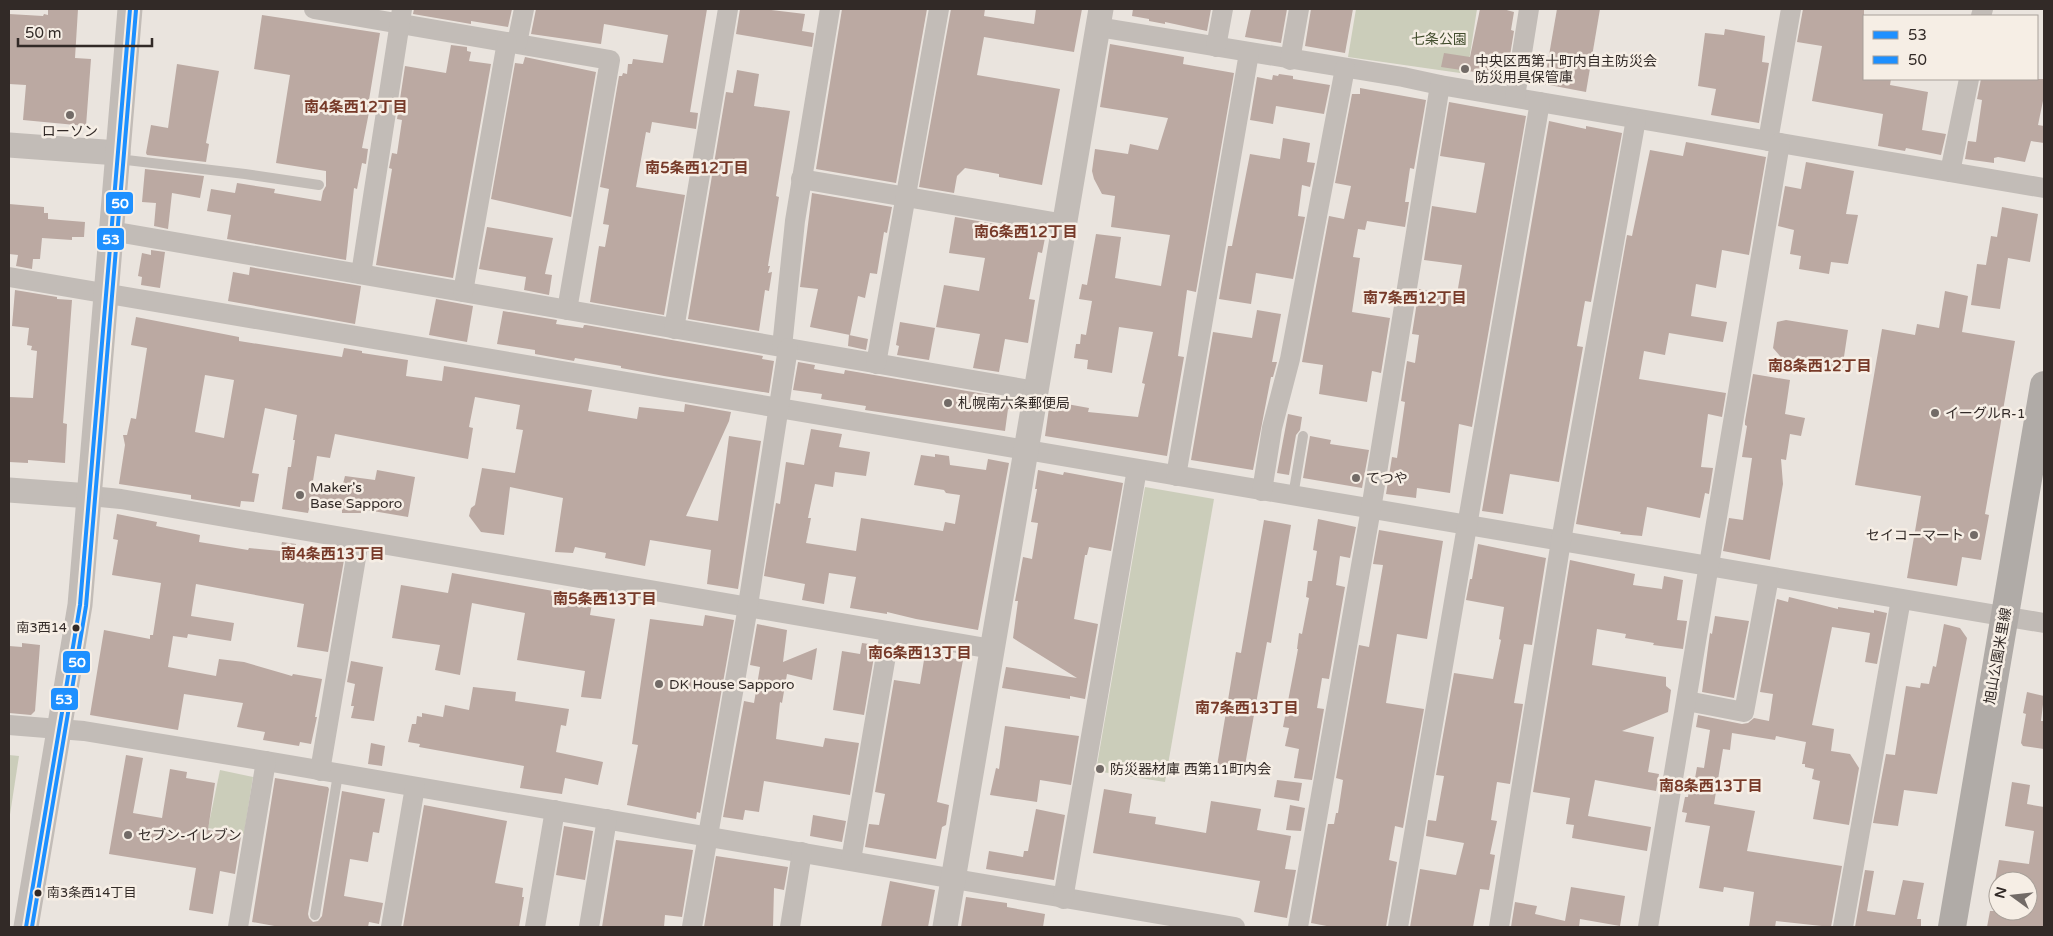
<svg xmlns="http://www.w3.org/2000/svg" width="2053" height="936" viewBox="0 0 2053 936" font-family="'Varela Round','Noto Sans JP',sans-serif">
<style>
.green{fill:#cbcdba}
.building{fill:#bba9a2;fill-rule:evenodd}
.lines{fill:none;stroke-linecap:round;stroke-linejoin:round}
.service{stroke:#c2bcb7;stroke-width:10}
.minor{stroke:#c2bcb7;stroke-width:20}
.tertiary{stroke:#c2bcb7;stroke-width:25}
.primary{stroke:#b0aba7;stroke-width:28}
.bus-1-casing{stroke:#f6eee5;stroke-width:8}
.bus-2-casing{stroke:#f6eee5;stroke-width:8}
.bus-1{stroke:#1e90ff;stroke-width:4}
.bus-2{stroke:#1e90ff;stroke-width:4}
.poi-dot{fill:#726b67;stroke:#f6eee5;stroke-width:2}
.bus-dot{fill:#322a27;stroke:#f6eee5;stroke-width:2}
.labels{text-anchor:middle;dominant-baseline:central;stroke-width:5;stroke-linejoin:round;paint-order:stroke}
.bus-label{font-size:13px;fill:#322a27;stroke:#f6eee5;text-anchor:end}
.park-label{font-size:14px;fill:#424d2d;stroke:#f6eee5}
.poi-label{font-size:14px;fill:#322a27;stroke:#f6eee5;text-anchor:start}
.street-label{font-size:14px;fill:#322a27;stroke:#f6eee5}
.neighbourhood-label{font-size:15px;font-weight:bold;fill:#773a29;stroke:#f6eee5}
.line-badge{stroke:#f6eee5;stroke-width:2}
.badge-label{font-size:14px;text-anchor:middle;font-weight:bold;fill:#fff}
</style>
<rect width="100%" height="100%" fill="#eae4de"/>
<!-- green -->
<g class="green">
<polygon points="1356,9 1477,9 1467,74 1348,57"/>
<polygon points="1145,487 1214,499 1165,782 1096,771"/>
<polygon points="9,755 19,756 9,821"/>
<polygon points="220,770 253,777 244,834 208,828"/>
</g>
<!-- building -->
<g class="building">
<polygon points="48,9 78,9 75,58 91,59 86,126 23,120 26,85 9,84 9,14 43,16 44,14 48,15"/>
<polygon points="414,9 512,9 508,27 471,21 471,24 413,14"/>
<polygon points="536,9 707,9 690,112 698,113 696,129 652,122 650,133 646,132 636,187 685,195 664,315 590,302 599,246 605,247 609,225 603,224 609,189 600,187 619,76 622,76 623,73 627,74 628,64 632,64 633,59 663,63 668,35 604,24 601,44 531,34"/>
<polygon points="740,9 763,9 805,14 802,31 814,33 812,47 736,34"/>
<polygon points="842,9 927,9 896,183 816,169"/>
<polygon points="951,9 985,9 984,16 1034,24 1036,9 1082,9 1074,52 984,37 977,75 1060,89 1042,185 999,177 999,174 965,168 957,176 954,193 919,187"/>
<polygon points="1133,9 1211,9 1207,31 1165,22 1165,24 1149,21 1149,19 1132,16"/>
<polygon points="1251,9 1287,9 1281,43 1245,37"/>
<polygon points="1311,9 1353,9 1345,53 1305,46"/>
<polygon points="1480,9 1503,9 1514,12 1511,30 1514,31 1506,80 1494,78 1495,75 1441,67 1444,53 1470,57"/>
<polygon points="1557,9 1600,9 1586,92 1544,84"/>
<polygon points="1803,9 1864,9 1864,79 1891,79 1890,85 1928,92 1922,130 1946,134 1941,155 1906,148 1905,151 1878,146 1883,114 1812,101 1822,46 1797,42"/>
<polygon points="262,15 380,33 368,106 370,107 362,148 368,149 366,164 362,163 357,189 354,188 346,260 227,239 231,215 207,211 211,189 235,193 237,183 275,189 274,193 321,201 323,191 326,186 326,171 276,163 290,75 254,69"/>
<polygon points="1725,29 1765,36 1762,62 1769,63 1759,123 1711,115 1716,89 1698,86 1705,33 1724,35"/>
<polygon points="1110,44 1184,57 1183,64 1234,73 1196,292 1187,290 1178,356 1184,357 1167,456 1045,436 1050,401 1089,408 1088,412 1138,417 1145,384 1142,383 1153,332 1119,327 1112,373 1087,369 1088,360 1074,358 1076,344 1080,344 1081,334 1086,335 1092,301 1079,299 1082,284 1087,285 1096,234 1121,237 1115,278 1161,286 1170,235 1111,227 1115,196 1102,194 1094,179 1092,171 1095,149 1128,154 1130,144 1158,150 1168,118 1100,107"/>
<polygon points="451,45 467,47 467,51 471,52 469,61 491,64 453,278 376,265 392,169 389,168 392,153 397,154 402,120 397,119 405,66 446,73"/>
<polygon points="525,57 596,72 571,217 491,199 515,63 523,64"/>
<polygon points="177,64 219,71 206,143 209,144 206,162 147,155 146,153 151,125 168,128"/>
<polygon points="737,70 759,74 754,106 790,111 776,196 779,197 768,266 770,266 768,273 772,272 769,291 765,290 759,331 688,319 726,92 733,93"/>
<polygon points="1279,74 1293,76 1293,79 1330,85 1324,114 1276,106 1273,124 1250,120 1257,77 1272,80 1273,75 1278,76"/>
<polygon points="1981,79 2044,79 2044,96 2038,125 2044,126 2044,143 2031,141 2025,162 1998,157 1994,158 1994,163 1965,159 1968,141 1976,142 1982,100 1977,99"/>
<polygon points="1360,88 1426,100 1414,169 1410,168 1405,202 1409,202 1405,227 1367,221 1365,230 1358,229 1353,257 1360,258 1352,312 1390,318 1381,373 1372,371 1367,402 1319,394 1323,365 1302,362 1329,216 1344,219 1351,186 1335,183 1352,94 1360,94"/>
<polygon points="1449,102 1526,116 1472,427 1459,424 1450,493 1417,488 1416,498 1386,494 1392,457 1397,458 1405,402 1401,401 1407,361 1415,363 1419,335 1412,334 1419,289 1444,294 1445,291 1457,294 1462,265 1424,260 1432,206 1476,213 1485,163 1440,156"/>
<polygon points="1549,121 1586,129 1586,126 1622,133 1591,302 1585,301 1577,346 1583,347 1559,482 1510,474 1503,514 1482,511"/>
<polygon points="1283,138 1310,143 1307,162 1315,163 1310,187 1302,185 1298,216 1305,217 1293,279 1256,273 1251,304 1219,299 1228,246 1232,246 1250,154 1280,159"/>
<polygon points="1686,142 1766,157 1749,255 1722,250 1716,288 1696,284 1691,316 1727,322 1723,342 1669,333 1665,355 1644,351 1639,379 1726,393 1722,417 1708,414 1701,467 1713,468 1709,494 1705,493 1700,518 1647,507 1642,536 1620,534 1621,532 1576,524 1627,235 1632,236 1650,150 1683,156"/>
<polygon points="1806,162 1854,171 1846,214 1858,215 1848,264 1831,262 1829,274 1799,269 1801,256 1790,254 1794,230 1778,226 1785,186 1801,189"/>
<polygon points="145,169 204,176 200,198 172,193 168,229 154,226 156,203 142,202"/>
<polygon points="812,193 892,207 887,233 884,232 877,274 870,273 865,298 858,296 850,335 810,327 818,289 800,287"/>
<polygon points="9,204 44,207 44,213 48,213 48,219 85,222 84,237 72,237 72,240 42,238 40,259 33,259 32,269 16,266 18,255 9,254"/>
<polygon points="2002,207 2038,214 2030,262 2008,258 2000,309 1971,305 1977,264 1986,265 1991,236 1997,237"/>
<polygon points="955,217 1046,233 1042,253 1038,252 1029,299 1035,300 1028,343 1005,339 999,372 973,368 980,334 936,327 944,285 979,291 985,258 949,253"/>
<polygon points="487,227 553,238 545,274 552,275 549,295 524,290 526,277 479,269"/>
<polygon points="151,250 165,252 160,288 141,285 142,277 138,276 142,253 151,255"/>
<polygon points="250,267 361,286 355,324 228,301 233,272 249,275"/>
<polygon points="15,290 57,297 57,299 72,300 63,423 67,424 65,463 28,460 28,463 9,462 9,397 33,398 37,351 31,350 32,346 27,345 29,328 12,326"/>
<polygon points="1945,291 1968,296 1962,332 2015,341 1985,514 1989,515 1981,560 1962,557 1957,586 1907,578 1921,496 1855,485 1882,329 1915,335 1917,324 1939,328"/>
<polygon points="436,299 473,306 467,342 429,335"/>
<polygon points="1257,310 1281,314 1272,362 1277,362 1273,377 1271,377 1253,470 1191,460 1213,332 1252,338"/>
<polygon points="503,311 557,320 556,324 583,328 584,325 586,325 763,356 762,359 774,361 769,393 664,376 621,368 621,366 575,358 574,361 535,354 535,350 497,344"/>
<path d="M136 317 239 337V341L342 357 344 348 362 351V353L408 360 406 376 442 381 444 366 592 390 588 411 637 419 639 407 684 412 685 404 731 412 729 421 686 516 718 521 729 436 761 441 738 589 707 584 711 550 650 540 645 566 605 558 606 553 575 547 573 553 555 552 563 498 510 487 504 535 481 532 469 516 471 508 475 505 482 468 515 473 523 430 516 429 520 405 475 397 469 427 473 428 468 459 335 434 330 458 317 456 312 487 341 491 345 476 375 480 377 470 415 477 408 517 361 509V513H342V510L310 505 308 513 282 509 288 467H291L295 440H293L297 415 265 408 252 473 259 474 254 502 241 501 240 507 191 499V495L119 484 125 445 123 435H127L131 418 136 419 147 348 131 345ZM205 375 234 380 224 438 195 432Z"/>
<polygon points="1786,320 1848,330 1842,370 1793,362 1792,370 1773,348 1777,322"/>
<polygon points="900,322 935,328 929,360 897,355 899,346 896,345"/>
<polygon points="849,335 868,339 866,350 848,346"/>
<polygon points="798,362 815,365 814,369 844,374 845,370 1019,400 1017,410 1008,409 1005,431 865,410 866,406 821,399 822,394 793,390"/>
<polygon points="1753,374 1790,380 1785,414 1805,418 1801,436 1790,434 1786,460 1781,459 1783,484 1770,560 1723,551 1729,518 1743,520 1752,458 1742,457 1747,426 1745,425 1745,421"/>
<polygon points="1288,414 1302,417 1300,430 1296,435 1289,475 1277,473"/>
<polygon points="811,429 842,434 839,447 870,452 866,476 835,472 833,487 815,484 808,518 811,518 806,543 856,551 861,518 943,531 945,522 955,524 960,495 946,493 944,490 914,485 921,455 935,457 935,454 949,456 950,465 986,470 988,459 1009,463 978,630 916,619 887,612 887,614 850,608 856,577 829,573 824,604 802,600 805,584 764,576 776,503 780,504 786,462 804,465"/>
<polygon points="1310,436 1331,440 1330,444 1369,450 1362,488 1303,478"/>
<polygon points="1038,470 1063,475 1064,472 1123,483 1111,551 1089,547 1087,555 1085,555 1074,619 1098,624 1085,699 1070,696 1070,699 1002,688 1006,667 1077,678 1013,638 1018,601 1015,601 1023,557 1032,559 1038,523 1031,522 1037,489 1035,489"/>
<polygon points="117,514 157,522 156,526 200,535 199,542 248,550 249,548 280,551 282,542 296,544 294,556 326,562 326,559 332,560 334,552 345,554 328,652 297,647 304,604 196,584 191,616 234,623 231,641 188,634 187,638 173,636 168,667 216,676 219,659 244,662 292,676 293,674 322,679 315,717 317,717 311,744 300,742 299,746 263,740 265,732 237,727 243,703 184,694 178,730 90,715 104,630 150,639 150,635 153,635 161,583 112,575 118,540 113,539"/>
<polygon points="1318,519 1356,527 1350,558 1340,556 1336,585 1345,587 1329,679 1322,678 1317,708 1324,709 1312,780 1294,778 1299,749 1285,746 1289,728 1283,727 1298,649 1297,649 1299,633 1302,634 1309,598 1306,597 1308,581 1312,581 1317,551 1313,550"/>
<polygon points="1264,520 1291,525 1271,643 1267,642 1244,771 1217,766 1236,652 1241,653"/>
<polygon points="1379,530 1443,541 1427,639 1397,634 1386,703 1424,709 1403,828 1395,826 1389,860 1397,862 1386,927 1332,927 1311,923 1328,824 1334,824 1336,813 1338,813 1343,780 1336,778 1359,645 1369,647 1383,565 1373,564"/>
<polygon points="1478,544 1546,558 1532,645 1524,644 1514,703 1523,704 1510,784 1497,782 1491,820 1497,821 1490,854 1495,855 1489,890 1480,889 1473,927 1410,927 1420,869 1456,875 1464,843 1426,836 1428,820 1436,821 1444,776 1436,775 1454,673 1493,679 1501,640 1499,639 1504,607 1466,600 1470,579 1472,579"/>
<polygon points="1570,560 1635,574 1633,585 1662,589 1664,576 1683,580 1677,620 1687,621 1683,649 1653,645 1654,643 1625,638 1626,634 1597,629 1592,665 1666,677 1666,686 1671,690 1668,712 1622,731 1654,737 1648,772 1659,774 1656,791 1595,780 1588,816 1651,827 1647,851 1572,838 1574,825 1566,824 1570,798 1533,792"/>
<polygon points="452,573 593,598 590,615 615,619 601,699 581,697 585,671 517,660 525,613 472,603 460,675 435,670 440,645 392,638 401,585 448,593"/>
<polygon points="1789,597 1838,609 1838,607 1874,613 1874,610 1887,613 1877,664 1865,662 1870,633 1832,627 1812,725 1834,729 1831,751 1850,754 1859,768 1849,825 1813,819 1820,781 1812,779 1814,769 1805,767 1805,764 1802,764 1806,742 1776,736 1775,740 1732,733 1730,750 1723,749 1714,804 1755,811 1747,851 1842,866 1831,927 1776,921 1775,927 1749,927 1754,892 1724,887 1723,892 1699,888 1710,826 1685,822 1687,813 1682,812 1685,797 1688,797 1690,784 1694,784 1697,767 1704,768 1710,730 1696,727 1698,715 1742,724 1748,723 1754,718 1769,721 1773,694 1760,692 1777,599 1788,602"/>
<polygon points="705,615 734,620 700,813 697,812 696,819 627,805 638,745 632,744 650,619 703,626"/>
<polygon points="1715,616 1749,621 1734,698 1702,692 1710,633 1712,634"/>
<polygon points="757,624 787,630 783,662 817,648 812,680 787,674 782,703 780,702 776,739 823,747 825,738 859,743 850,795 764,781 759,812 745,810 743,820 723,817 744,701 754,703 760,667 750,665"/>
<polygon points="1944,624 1960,628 1967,638 1937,794 1904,790 1898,826 1873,823 1886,754 1895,755 1906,686 1920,688 1921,683 1929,684 1933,666 1936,667"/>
<polygon points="22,643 40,645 35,711 31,715 9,713 9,646 22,647"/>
<polygon points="862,643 876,645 864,715 833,710 842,651 860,654"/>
<polygon points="925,654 963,660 937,802 949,805 946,825 942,827 936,859 865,847 869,824 879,825 885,794 875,792 894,680 920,684"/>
<polygon points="351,661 383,667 374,721 351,718 354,706 351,706 355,684 347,682"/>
<polygon points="473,687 516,692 515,701 569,709 566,726 561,725 556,752 603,762 598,785 565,778 562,794 520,788 524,766 419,747 420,744 408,742 412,724 416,724 417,716 422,717 422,713 443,717 445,705 469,710"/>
<polygon points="2027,692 2044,696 2041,721 2044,721 2044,749 2023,746 2021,743 2026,714 2023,713"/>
<polygon points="1005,726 1079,736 1071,785 1040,780 1037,802 990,795 996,768 999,769"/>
<polygon points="371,743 385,746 382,766 368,764"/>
<polygon points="126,755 143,758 133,813 162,818 170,769 187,772 186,778 215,783 208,830 241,836 235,874 220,871 213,914 189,910 196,868 109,854"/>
<polygon points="275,778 328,787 329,789 308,914 309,918 313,922 318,921 322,916 342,791 385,799 379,833 373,832 368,862 350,859 344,896 383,903 379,924 369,922 368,927 280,927 252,922"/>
<polygon points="1277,780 1302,783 1299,801 1274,797"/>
<polygon points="2012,782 2030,785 2027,804 2044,807 2044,927 1987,927 1990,911 2028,911 2028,881 1995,881 1999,860 2029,864 2034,831 2005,826"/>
<polygon points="1104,789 1132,794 1129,813 1156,817 1155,824 1206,833 1211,801 1261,809 1257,830 1291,836 1285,869 1296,870 1287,918 1254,912 1260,881 1093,853"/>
<polygon points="424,805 507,821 495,883 523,888 522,897 524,897 519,927 403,927"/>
<polygon points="1290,805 1305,808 1301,831 1286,830"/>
<polygon points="1036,809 1065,815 1054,880 986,869 989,851 1023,857 1024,851 1028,851"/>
<polygon points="813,815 846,821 842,842 810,836"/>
<polygon points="564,826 593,831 585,880 556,875"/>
<polygon points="616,840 693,850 682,917 665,915 664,927 602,927"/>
<polygon points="716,856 788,867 784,890 774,888 773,927 704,927"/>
<polygon points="1865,870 1874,871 1867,911 1895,915 1903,880 1924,883 1917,919 1921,919 1921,927 1855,927"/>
<polygon points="890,881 935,890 928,927 881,927"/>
<polygon points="1571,887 1625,896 1620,926 1580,919 1579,927 1511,927 1515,902 1537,906 1535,914 1565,921"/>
<polygon points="966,897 1007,903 1007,907 1045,914 1043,927 961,927"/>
</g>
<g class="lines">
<!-- service -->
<g class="service">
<polyline points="118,159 245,174 319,185"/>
<polyline points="1293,496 1303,436"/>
<polyline points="315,915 338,774"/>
</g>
<!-- minor -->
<g class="minor">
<polyline points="314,9 610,60 567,310"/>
<polyline points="1981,16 1983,9"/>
<polyline points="1098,27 1403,77 1440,85 2044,188"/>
<polyline points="517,43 524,9"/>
<polyline points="1216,47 1223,9"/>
<polyline points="1290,60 1299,9"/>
<polyline points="1515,97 1529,9"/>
<polyline points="1768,141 1791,9"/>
<polyline points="1950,172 1969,79"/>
<polyline points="801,179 1065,224"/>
<polyline points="111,231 1036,391"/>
<polyline points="361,274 402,9"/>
<polyline points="9,277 2044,623"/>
<polyline points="463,292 507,42"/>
<polyline points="674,329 728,9"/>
<polyline points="782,347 795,221 830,9"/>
<polyline points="876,364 939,9"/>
<polyline points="1176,476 1249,53"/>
<polyline points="1262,491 1272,428 1290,359 1345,68"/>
<polyline points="90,496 121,499 992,649"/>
<polyline points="1687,701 1744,712 1769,577"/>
<polyline points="9,725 84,731 266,761 1235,927"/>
<polyline points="320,771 359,540"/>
<polyline points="851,860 890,632"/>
<polyline points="1063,899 1137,469"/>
<polyline points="238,927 266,761"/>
<polyline points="391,927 415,787"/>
<polyline points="535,927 555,810"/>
<polyline points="589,927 607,819"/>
<polyline points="692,927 746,618 788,348"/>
<polyline points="790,927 802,852"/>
<polyline points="1298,927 1373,497 1440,85"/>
<polyline points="1398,927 1540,102"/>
<polyline points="1499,927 1561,541 1636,119"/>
<polyline points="1648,927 1780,143"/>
<polyline points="1843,927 1901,599"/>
</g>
<!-- tertiary -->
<g class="tertiary">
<polyline points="9,145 118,153"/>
<polyline points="9,490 90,496"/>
<polyline points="26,927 80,605 130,9"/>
<polyline points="945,927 1101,9"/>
</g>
<!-- primary -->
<polyline class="primary" points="1952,927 2044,385"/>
<!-- bus-1 casing -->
<g class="bus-1-casing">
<polyline id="bus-1" points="26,927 80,605 130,9"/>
</g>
<!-- bus-2 casing -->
<g class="bus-2-casing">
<polyline id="bus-2" points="32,927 86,606 136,10"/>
</g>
<!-- bus-1 -->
<use href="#bus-1" class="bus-1"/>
<!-- bus-2 -->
<use href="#bus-2" class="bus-2"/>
</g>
<!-- markers -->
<g class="poi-dot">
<circle cx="1465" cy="69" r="5"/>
<circle cx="70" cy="115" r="5"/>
<circle cx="948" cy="403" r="5"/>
<circle cx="1935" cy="413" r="5"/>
<circle cx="1356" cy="478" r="5"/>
<circle cx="300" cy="495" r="5"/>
<circle cx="1974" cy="535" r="5"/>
<circle cx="659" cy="684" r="5"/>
<circle cx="1100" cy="769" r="5"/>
<circle cx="128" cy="835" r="5"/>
</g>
<g class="bus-dot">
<circle cx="76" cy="628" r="4.5"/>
<circle cx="38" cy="893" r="4.5"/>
</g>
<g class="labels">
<!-- bus labels -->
<g class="bus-label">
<text x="67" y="628">南3西14</text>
<text x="47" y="893" text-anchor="start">南3条西14丁目</text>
</g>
<!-- park labels -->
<g class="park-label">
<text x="1439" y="39">七条公園</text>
</g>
<!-- poi labels -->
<g class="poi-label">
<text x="1475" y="61">中央区西第十町内自主防災会<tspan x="1475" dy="16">防災用具保管庫</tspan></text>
<text x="70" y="131" text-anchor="middle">ローソン</text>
<text x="958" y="403">札幌南六条郵便局</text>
<text x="1945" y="413">イーグルR-1</text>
<text x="1366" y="478">てつや</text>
<text x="310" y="487">Maker's<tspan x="310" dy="16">Base Sapporo</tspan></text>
<text x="1964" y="535" text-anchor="end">セイコーマート</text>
<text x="669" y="684">DK House Sapporo</text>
<text x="1110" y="769">防災器材庫 西第11町内会</text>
<text x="138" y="835">セブン-イレブン</text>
</g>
<!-- street labels -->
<g class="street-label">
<text transform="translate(1998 656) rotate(-80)">旭山公園米里線</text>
</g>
<!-- neighbourhood labels -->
<g class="neighbourhood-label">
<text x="356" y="107">南4条西12丁目</text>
<text x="697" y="168">南5条西12丁目</text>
<text x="1026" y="232">南6条西12丁目</text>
<text x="1415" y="298">南7条西12丁目</text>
<text x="1820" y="366">南8条西12丁目</text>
<text x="333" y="554">南4条西13丁目</text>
<text x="605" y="599">南5条西13丁目</text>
<text x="920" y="653">南6条西13丁目</text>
<text x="1247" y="708">南7条西13丁目</text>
<text x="1711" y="786">南8条西13丁目</text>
</g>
</g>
<g class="line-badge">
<rect x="105" y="191" width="29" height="24" rx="5" fill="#1e90ff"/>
<rect x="96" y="227" width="29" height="24" rx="5" fill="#1e90ff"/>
<rect x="62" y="650" width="29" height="24" rx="5" fill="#1e90ff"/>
<rect x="50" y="687" width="29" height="24" rx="5" fill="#1e90ff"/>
</g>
<g class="badge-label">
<text x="120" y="208">50</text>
<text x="111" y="244">53</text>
<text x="77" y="667">50</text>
<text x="64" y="704">53</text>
</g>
<!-- border -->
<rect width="2053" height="936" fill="none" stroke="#322a27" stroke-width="20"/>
<!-- legend -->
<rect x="1863" y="15" width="175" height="65" fill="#f6eee5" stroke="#a8a099"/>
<rect x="1873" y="31" width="25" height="8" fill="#1e90ff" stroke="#a8a099"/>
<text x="1908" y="40" font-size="15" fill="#322a27">53</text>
<rect x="1873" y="56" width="25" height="8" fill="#1e90ff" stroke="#a8a099"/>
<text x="1908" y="65" font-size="15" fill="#322a27">50</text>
<!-- north arrow -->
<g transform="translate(2013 896) rotate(285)"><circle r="24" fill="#f6eee5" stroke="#a8a099"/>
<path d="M0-4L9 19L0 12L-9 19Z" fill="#726b67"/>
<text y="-8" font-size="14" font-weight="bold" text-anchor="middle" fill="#322a27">N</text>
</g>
<!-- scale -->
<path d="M18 38v8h134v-8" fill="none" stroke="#322a27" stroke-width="2.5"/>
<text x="25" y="38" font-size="15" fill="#322a27" stroke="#f6eee5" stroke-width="4" paint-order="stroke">50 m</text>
</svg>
